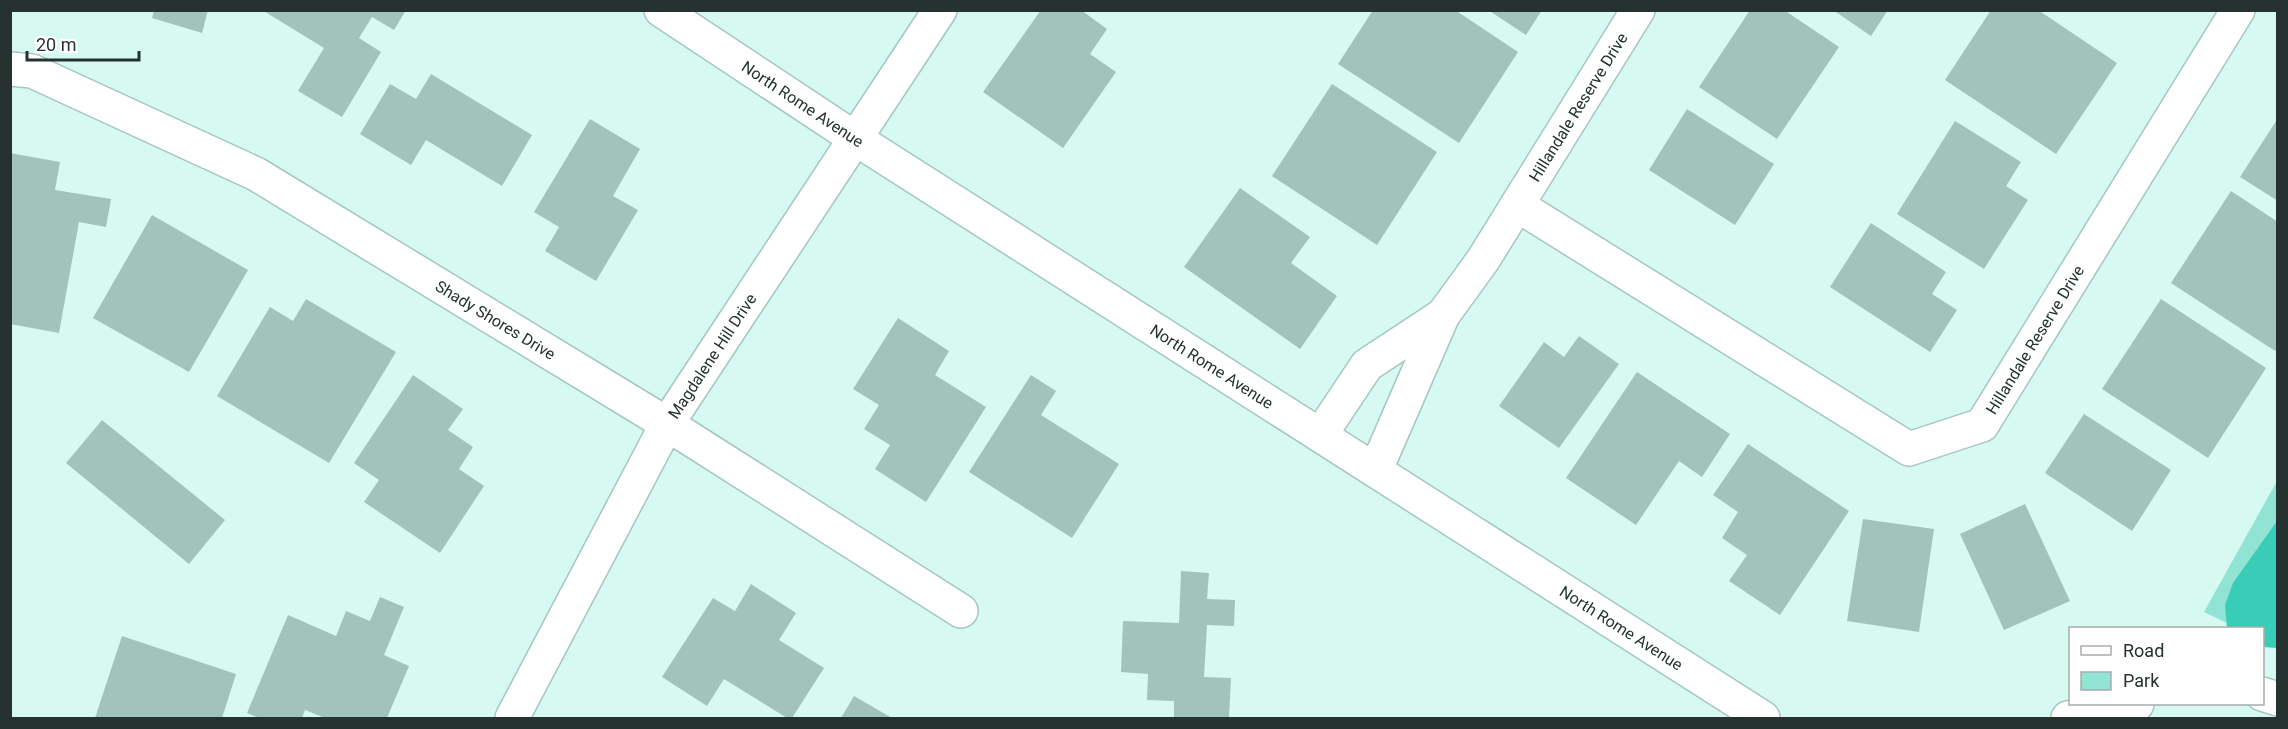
<svg xmlns="http://www.w3.org/2000/svg" width="2288" height="729" viewBox="0 0 2288 729" font-family="Roboto,sans-serif">
<style>
.green{fill:#91e4d4}
.forest{fill:#39cdb7}
.building{fill:#a1c3bc}
.lines{fill:none;stroke-linecap:round;stroke-linejoin:round}
.street-casing{stroke:#a4c7bf;stroke-width:36}
.street{stroke:#fff;stroke-width:33}
.labels{text-anchor:middle;dominant-baseline:central;stroke-width:5;stroke-linejoin:round;paint-order:stroke}
.street-label{font-size:16px;fill:#25322f;stroke:#fff}
</style>
<rect width="100%" height="100%" fill="#d6faf2"/>
<!-- green -->
<polygon class="green" points="2277,481 2277,649 2263,641 2262,628 2237,628 2204,612"/>
<!-- forest -->
<polygon class="forest" points="2277,521 2277,648 2263,647 2262,628 2227,628 2225,605 2233,583"/>
<!-- building -->
<g class="building">
<polygon points="154,10 208,10 202,33 152,18"/>
<polygon points="262,10 406,10 394,30 372,17 359,38 381,52 342,117 298,91 324,48"/>
<polygon points="1041,10 1081,10 1107,29 1090,54 1116,72 1063,148 983,92"/>
<polygon points="1373,10 1455,10 1518,52 1459,143 1338,64"/>
<polygon points="1488,10 1542,10 1526,35"/>
<polygon points="1750,10 1784,10 1839,47 1777,139 1699,87"/>
<polygon points="1833,10 1888,10 1871,36"/>
<polygon points="1991,10 2038,10 2117,63 2056,154 1945,80"/>
<polygon points="431,74 532,135 502,186 426,140 411,165 360,134 390,84 416,99"/>
<polygon points="1332,84 1437,152 1377,245 1272,176"/>
<polygon points="1687,109 1774,164 1735,225 1649,170"/>
<polygon points="2278,118 2278,201 2240,177"/>
<polygon points="590,119 640,149 613,196 638,210 596,281 545,251 559,227 534,212"/>
<polygon points="1955,121 2021,162 2006,186 2028,200 1984,269 1897,214"/>
<polygon points="10,153 60,162 55,190 111,199 106,227 79,222 59,333 10,324"/>
<polygon points="1240,188 1310,237 1291,263 1337,296 1300,349 1184,267"/>
<polygon points="2231,191 2278,222 2278,348 2275,351 2171,283"/>
<polygon points="152,215 248,270 189,372 93,318"/>
<polygon points="1871,223 1946,272 1932,294 1957,310 1930,352 1830,287"/>
<polygon points="306,299 396,352 329,463 217,396 270,307 293,321"/>
<polygon points="2161,299 2266,368 2208,458 2102,389"/>
<polygon points="898,318 949,351 935,375 986,407 926,502 875,469 890,445 864,429 879,405 853,389"/>
<polygon points="1579,336 1619,364 1559,448 1499,406 1544,342 1564,357"/>
<polygon points="1637,372 1730,434 1702,477 1679,461 1636,525 1566,478"/>
<polygon points="413,375 463,409 448,430 473,447 459,469 484,486 440,553 364,502 379,480 354,463"/>
<polygon points="1031,375 1056,391 1041,415 1119,464 1072,538 969,472"/>
<polygon points="2084,414 2171,470 2132,531 2045,473"/>
<polygon points="102,420 225,520 189,564 66,463"/>
<polygon points="1748,444 1849,511 1780,615 1729,581 1747,555 1722,538 1738,512 1713,495"/>
<polygon points="2025,504 2070,601 2004,630 1960,534"/>
<polygon points="1863,519 1934,529 1919,632 1847,621"/>
<polygon points="1181,571 1209,573 1207,599 1235,600 1234,626 1207,625 1204,677 1231,678 1229,718 1174,718 1174,701 1147,700 1148,674 1121,672 1123,621 1179,623"/>
<polygon points="751,584 796,613 779,640 824,668 792,718 787,718 724,679 707,706 662,677 713,598 735,611"/>
<polygon points="380,597 404,607 384,655 409,666 387,718 325,718 305,710 302,718 259,718 247,713 288,615 336,636 346,611 370,621"/>
<polygon points="122,636 236,674 222,718 95,718"/>
<polygon points="854,696 892,718 841,718"/>
</g>
<g class="lines">
<!-- street casing -->
<g class="street-casing">
<g id="street">
<path id="s1" d="M661 10 856 139 1763 718"/>
<path id="s2" d="M10 69 32 71 256 174 667 424 961 611"/>
<path id="s3" d="M1517 205 1909 449 1982 425 2238 10"/>
<polyline points="1321,434 1367,365 1443,315"/>
<path id="s4" d="M1376 469 1443 315 1483 260 1638 10"/>
<polyline points="2262,694 2278,699"/>
<path id="s5" d="M512 718 667 424 940 10"/>
<polyline points="2068,718 2137,704"/>
</g>
</g>
<!-- street -->
<use href="#street" class="street"/>
</g>
<g class="labels">
<!-- street labels -->
<g class="street-label">
<text stroke="none"><textPath href="#s1" startOffset="170">North Rome Avenue</textPath></text>
<text stroke="none"><textPath href="#s4" startOffset="416">Hillandale Reserve Drive</textPath></text>
<text stroke="none"><textPath href="#s2" startOffset="549">Shady Shores Drive</textPath></text>
<text stroke="none"><textPath href="#s3" startOffset="639">Hillandale Reserve Drive</textPath></text>
<text stroke="none"><textPath href="#s5" startOffset="414">Magdalene Hill Drive</textPath></text>
<text stroke="none"><textPath href="#s1" startOffset="656">North Rome Avenue</textPath></text>
<text stroke="none"><textPath href="#s1" startOffset="1142">North Rome Avenue</textPath></text>
</g>
</g>
<!-- border -->
<rect width="2288" height="729" fill="none" stroke="#25322f" stroke-width="24"/>
<!-- legend -->
<rect x="2069" y="627" width="195" height="78" fill="#ffffff" stroke="#a8adac" stroke-width="1.5"/>
<rect x="2081" y="646" width="30" height="9" fill="#ffffff" stroke="#a8adac" stroke-width="1.5"/>
<text x="2123" y="657" font-size="18" fill="#25322f">Road</text>
<rect x="2081" y="672" width="30" height="18" fill="#91e4d4" stroke="#a8adac" stroke-width="1.5"/>
<text x="2123" y="687" font-size="18" fill="#25322f">Park</text>
<!-- scale -->
<path d="M27 51v9h112v-9" fill="none" stroke="#25322f" stroke-width="3"/>
<text x="36" y="51" font-size="18" fill="#25322f" stroke="#ffffff" stroke-width="4.5" paint-order="stroke">20 m</text>
</svg>
